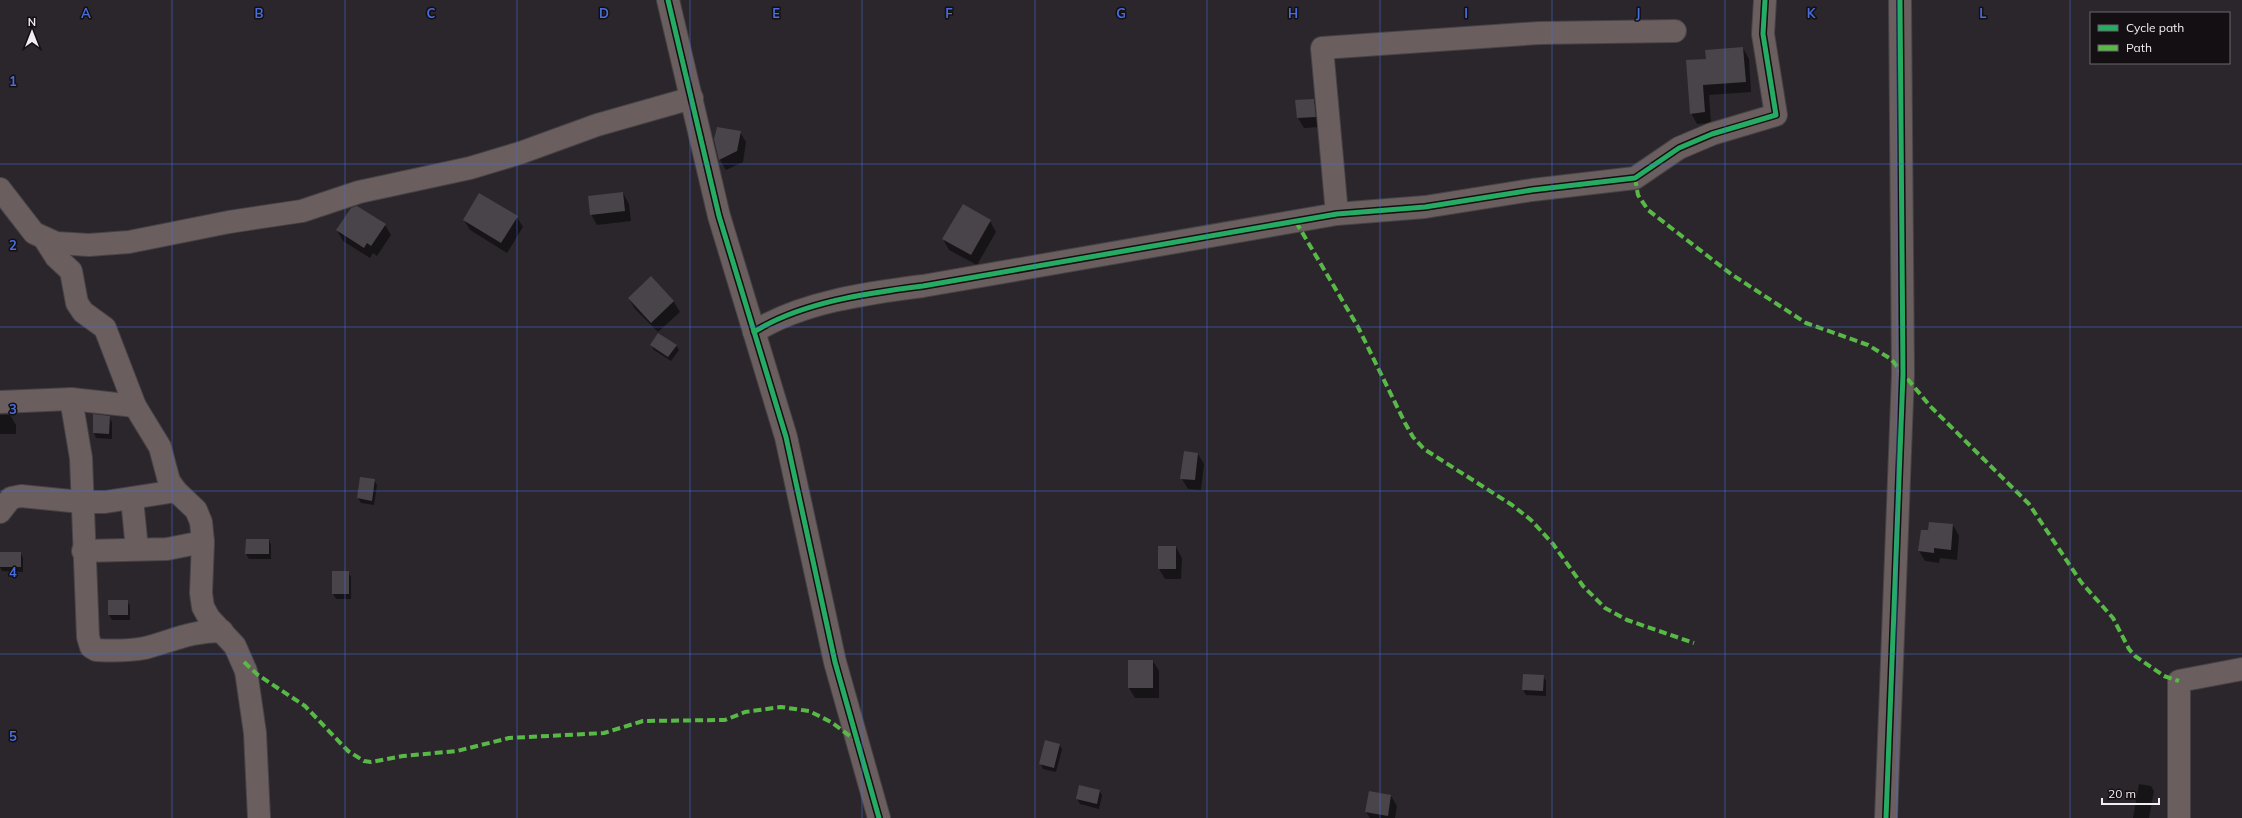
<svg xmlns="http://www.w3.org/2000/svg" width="2242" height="818" viewBox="0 0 2242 818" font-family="Mulish,sans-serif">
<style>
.shadow{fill:#0007}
.building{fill:#484449}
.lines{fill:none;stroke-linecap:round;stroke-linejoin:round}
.minor-casing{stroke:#464347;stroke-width:24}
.minor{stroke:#6b5e5e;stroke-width:22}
.quiet{stroke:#58b947;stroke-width:4;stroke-dasharray:8 4;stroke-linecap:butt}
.cycleway-casing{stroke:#130f13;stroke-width:8}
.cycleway{stroke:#26ab63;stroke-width:5}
.grid{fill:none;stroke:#486edd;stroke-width:1;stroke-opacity:0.55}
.grid-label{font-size:13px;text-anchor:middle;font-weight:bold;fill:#486edd;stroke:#130f13;stroke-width:3;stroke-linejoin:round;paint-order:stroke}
</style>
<rect width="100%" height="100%" fill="#2b262c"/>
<!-- shadow -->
<g class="shadow">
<polygon points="1743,48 1749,59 1751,92 1709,95 1711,123 1697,124 1691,113 1707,60"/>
<polygon points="1314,100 1320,111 1321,127 1304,128 1298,118"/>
<polygon points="740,132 746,142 743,162 726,170 720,160 715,139"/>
<polygon points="623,193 629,204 631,221 597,225 591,214"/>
<polygon points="517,217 523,227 507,253 470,230 464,220"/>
<polygon points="990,221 996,232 977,265 949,250 943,239"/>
<polygon points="385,225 391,235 377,256 373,253 370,258 343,241 337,230"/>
<polygon points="651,278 674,302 680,312 658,332 635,309 629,299"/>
<polygon points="651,345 676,345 679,350 671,361 654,350"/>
<polygon points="0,415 10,415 16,425 16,434 0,434"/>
<polygon points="94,415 109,417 112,422 112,439 96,438 94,433"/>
<polygon points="1198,454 1204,464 1201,490 1188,489 1182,479"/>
<polygon points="374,480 377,485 374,505 361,503 358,498"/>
<polygon points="1953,525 1959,536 1957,560 1940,558 1939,563 1925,561 1919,551 1929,532"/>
<polygon points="269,540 271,545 271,559 249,559 246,554"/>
<polygon points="1176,547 1182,558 1181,579 1165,579 1159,569"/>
<polygon points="0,553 21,553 23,558 23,572 2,571 0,567"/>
<polygon points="348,572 351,577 351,599 336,599 333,594"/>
<polygon points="127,601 130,606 130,620 112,620 109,615"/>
<polygon points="1153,661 1159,671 1159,698 1135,698 1129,688"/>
<polygon points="1524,675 1543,676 1546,681 1546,696 1526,695 1523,690"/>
<polygon points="1059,744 1062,749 1056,772 1043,769 1041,764"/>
<polygon points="2139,784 2151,786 2154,791 2149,818 2133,818"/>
<polygon points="1100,791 1102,796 1099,809 1080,804 1077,799"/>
<polygon points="1391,796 1397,806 1395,818 1370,818 1366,812"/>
</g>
<!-- building -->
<g class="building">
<polygon points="1743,47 1746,82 1703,85 1705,112 1690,114 1686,60 1706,59 1705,50"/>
<polygon points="1314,99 1316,117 1297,118 1295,100"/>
<polygon points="717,127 741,131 737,151 719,160 714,139"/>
<polygon points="623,192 625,211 590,215 588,196"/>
<polygon points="479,193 518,216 501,243 463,220"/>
<polygon points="963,204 991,220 971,255 942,239"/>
<polygon points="357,206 386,224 371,246 367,243 364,248 336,230 351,208"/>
<polygon points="651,276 674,301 651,323 628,298"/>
<polygon points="658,333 677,345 668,357 650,345"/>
<polygon points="93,414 110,416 109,434 93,433"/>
<polygon points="1184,451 1198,453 1195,480 1180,479"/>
<polygon points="360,477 375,479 372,501 357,498"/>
<polygon points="1929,522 1953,524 1951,550 1934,548 1934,553 1918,551 1921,530 1928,530"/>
<polygon points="246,539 269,539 269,554 245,554"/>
<rect x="1158" y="546" width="18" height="23"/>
<rect x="0" y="552" width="21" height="15"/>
<rect x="332" y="571" width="17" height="23"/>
<rect x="108" y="600" width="20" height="15"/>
<rect x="1128" y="660" width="25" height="28"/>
<polygon points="1523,674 1544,675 1543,691 1522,690"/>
<polygon points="1045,740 1060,744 1054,768 1039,764"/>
<polygon points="1079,785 1100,790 1097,804 1076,799"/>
<polygon points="1369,791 1391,795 1388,816 1365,812"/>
</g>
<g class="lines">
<!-- minor casing -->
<g class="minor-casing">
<g id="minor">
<polyline points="668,0 719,216 786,437 835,662 879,818"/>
<polyline points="0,189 34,233 56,243 89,245 129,242 229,222 302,211 359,192 470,168 520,153 597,125 692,98"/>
<polyline points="1337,214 1322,48 1539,33 1675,31"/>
<polyline points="44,238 56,257 71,271 77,303 83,312 105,328 135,406 160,447 169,481 176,491 196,510 201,522 203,542 201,593 203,607 209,618 235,646 246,671 255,733 259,818"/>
<path d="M754 332C801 302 868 293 923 286L1337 214 1425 207 1532 190 1635 178 1679 148 1712 134 1776 115 1763 34 1765 0"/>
<path d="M71 399 81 458 88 637 91 647 96 650C112 651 129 651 145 648 175 640 190 631 222 631"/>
<polyline points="0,402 71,399 135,406"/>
<polyline points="132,499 137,549"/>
<polyline points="0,512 11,498 21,496 81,502 105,502 176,491"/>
<polyline points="83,551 167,549 203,542"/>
<polyline points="1886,818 1903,374 1900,0"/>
<polyline points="2179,818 2179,681 2242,669"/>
</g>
</g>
<!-- minor -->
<use href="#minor" class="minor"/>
<!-- quiet -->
<g class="quiet">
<polyline points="1635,178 1638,195 1648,210 1731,274 1806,323 1868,345 1891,359 1930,406 2029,504 2081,582 2113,618 2129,649 2135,656 2164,676 2179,681"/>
<polyline points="1296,222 1358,327 1405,423 1413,437 1424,449 1512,505 1531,520 1553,544 1583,586 1605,608 1627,620 1694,643"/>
<polyline points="244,662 258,675 305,706 348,751 364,761 371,762 403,756 457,751 509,738 604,733 643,721 725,720 745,712 781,707 809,711 831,722 858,742"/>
</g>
<!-- cycleway casing -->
<g class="cycleway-casing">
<g id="cycleway">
<polyline points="668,0 719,216 786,437 835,662 879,818"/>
<path d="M754 332C801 302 868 293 923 286L1337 214 1425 207 1532 190 1635 178 1679 148 1712 134 1776 115 1763 34 1765 0"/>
<polyline points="1886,818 1903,374 1900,0"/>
</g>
</g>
<!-- cycleway -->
<use href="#cycleway" class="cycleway"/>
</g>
<!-- grid -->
<path class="grid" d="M172 0V818M345 0V818M517 0V818M690 0V818M862 0V818M1035 0V818M1207 0V818M1380 0V818M1552 0V818M1725 0V818M1897 0V818M2070 0V818M0 164H2242M0 327H2242M0 491H2242M0 654H2242"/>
<g class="grid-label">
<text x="86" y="18">A</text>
<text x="259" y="18">B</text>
<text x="431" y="18">C</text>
<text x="604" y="18">D</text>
<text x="776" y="18">E</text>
<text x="949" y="18">F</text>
<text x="1121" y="18">G</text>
<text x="1293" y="18">H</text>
<text x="1466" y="18">I</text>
<text x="1638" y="18">J</text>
<text x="1811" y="18">K</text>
<text x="1983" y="18">L</text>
<text x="13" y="86">1</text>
<text x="13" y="250">2</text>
<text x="13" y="414">3</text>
<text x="13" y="577">4</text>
<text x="13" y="741">5</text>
</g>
<!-- legend -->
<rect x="2090" y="12" width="140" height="52" fill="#130f13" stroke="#6c676d"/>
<rect x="2098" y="25" width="20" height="6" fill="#26ab63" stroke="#6c676d"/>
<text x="2126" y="32" font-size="12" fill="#f2ecf3">Cycle path</text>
<rect x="2098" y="45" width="20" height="6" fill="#58b947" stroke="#6c676d"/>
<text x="2126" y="52" font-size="12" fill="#f2ecf3">Path</text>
<!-- north arrow -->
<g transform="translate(32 32)" stroke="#130f13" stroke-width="3" paint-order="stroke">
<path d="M0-3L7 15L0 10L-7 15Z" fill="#f2ecf3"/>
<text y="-6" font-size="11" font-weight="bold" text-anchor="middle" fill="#f2ecf3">N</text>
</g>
<!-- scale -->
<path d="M2102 798v6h57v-6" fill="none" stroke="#f2ecf3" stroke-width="2"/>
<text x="2108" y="798" font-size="12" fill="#f2ecf3" stroke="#130f13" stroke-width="3" paint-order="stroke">20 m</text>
</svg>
